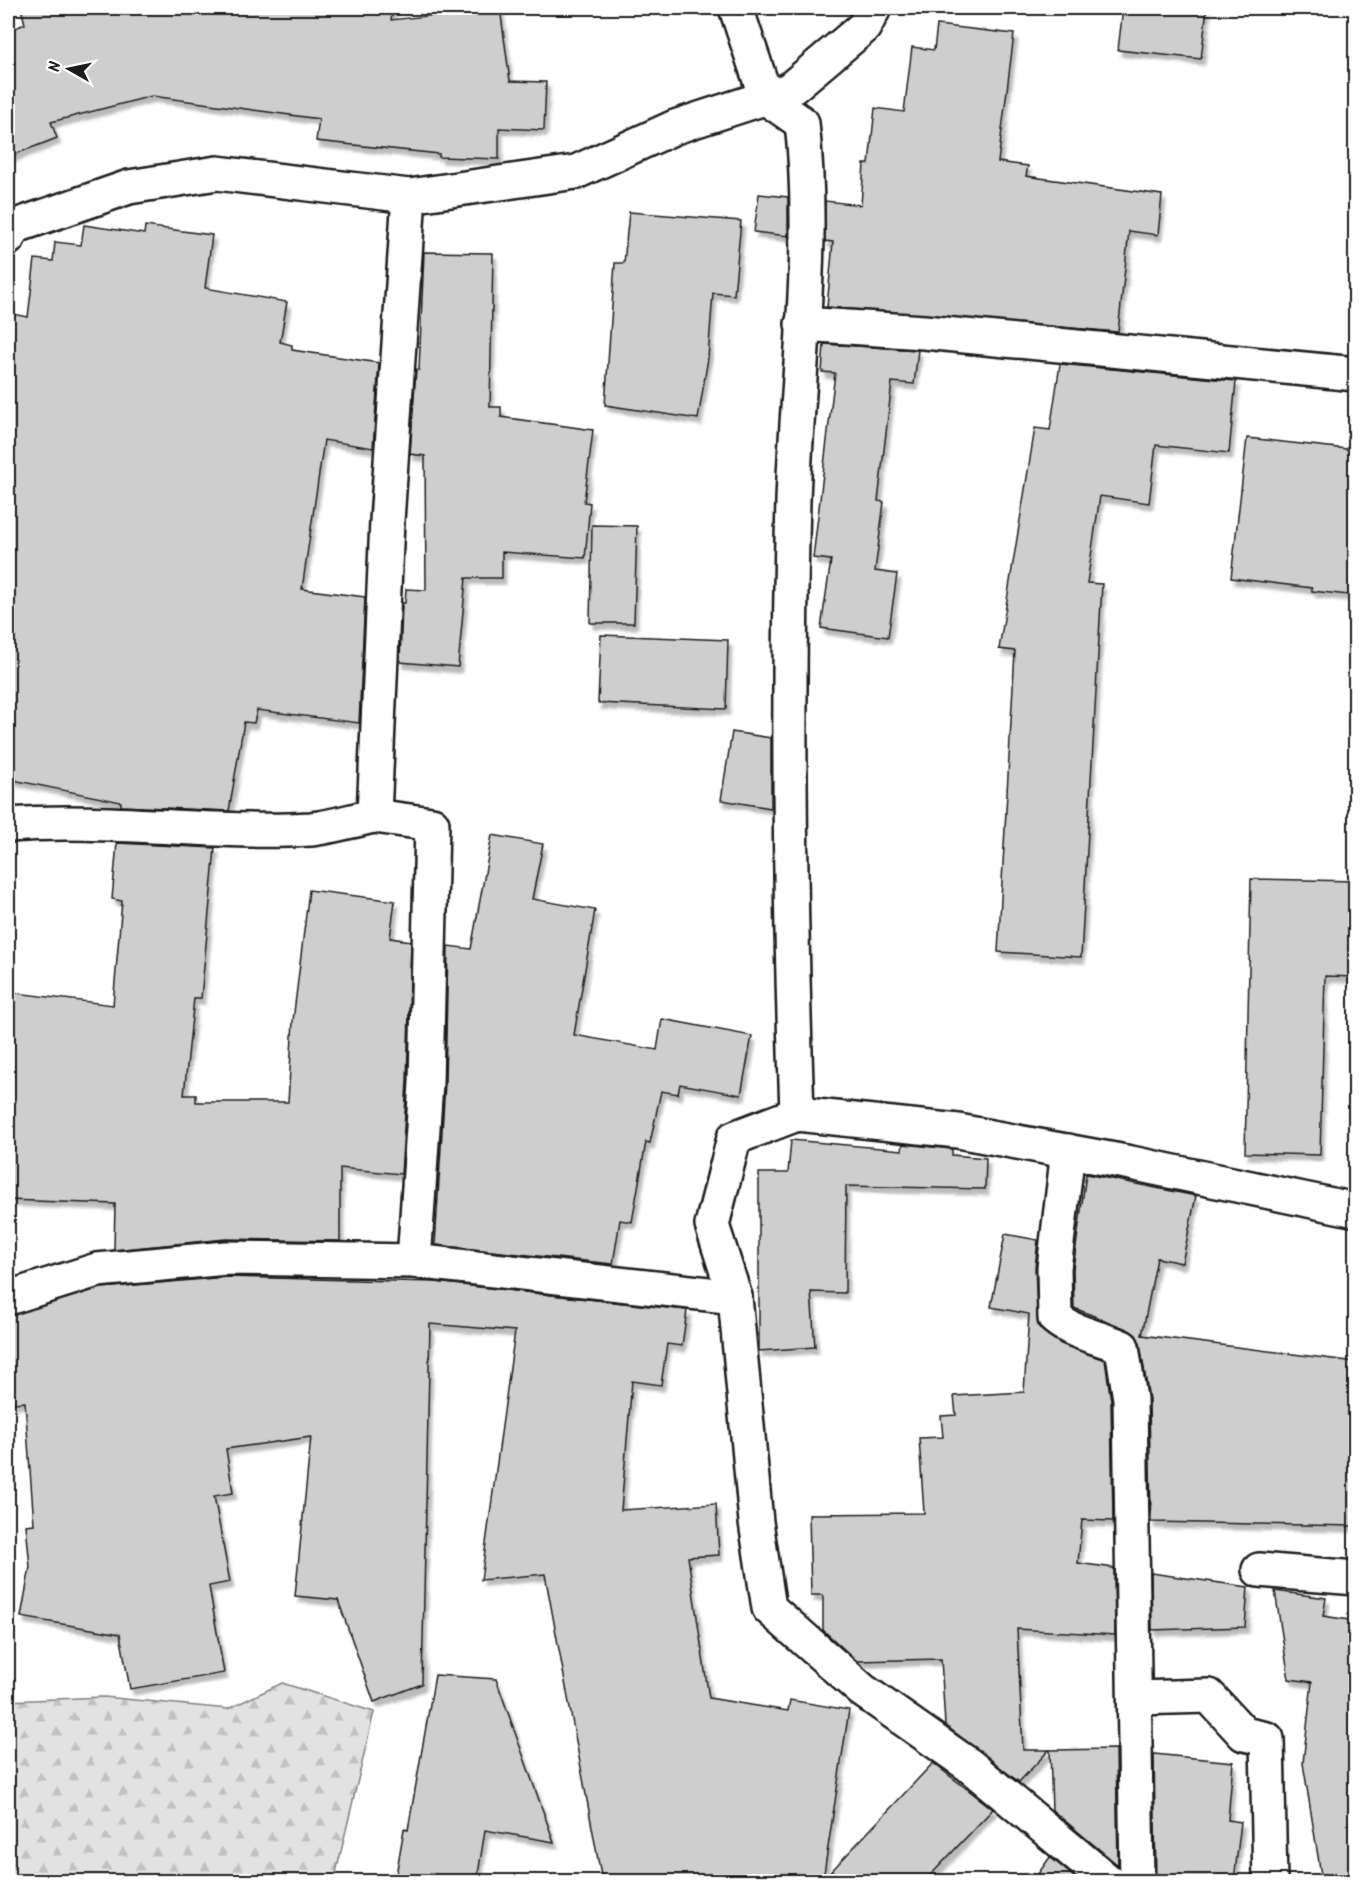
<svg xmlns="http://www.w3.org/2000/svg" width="1363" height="1889" viewBox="0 0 1363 1889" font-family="Kalam,sans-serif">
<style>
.forest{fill:url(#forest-firs);stroke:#7f7f7f;stroke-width:1.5}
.building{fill:#cecece;stroke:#1c1c1c;stroke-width:1.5;filter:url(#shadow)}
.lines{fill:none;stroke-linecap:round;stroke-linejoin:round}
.street-casing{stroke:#1c1c1c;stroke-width:38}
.street{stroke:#fff;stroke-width:33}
</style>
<defs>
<pattern id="forest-firs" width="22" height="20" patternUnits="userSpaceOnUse" patternTransform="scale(1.5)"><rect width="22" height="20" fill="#e2e2e2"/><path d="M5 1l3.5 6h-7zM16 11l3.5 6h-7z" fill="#c1c1c1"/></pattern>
<filter id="shadow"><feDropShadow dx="3.5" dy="6" stdDeviation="1.5" flood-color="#0004"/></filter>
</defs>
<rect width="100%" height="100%" fill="#fff"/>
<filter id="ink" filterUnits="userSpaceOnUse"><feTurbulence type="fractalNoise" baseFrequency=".0167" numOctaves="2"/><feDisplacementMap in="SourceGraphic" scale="12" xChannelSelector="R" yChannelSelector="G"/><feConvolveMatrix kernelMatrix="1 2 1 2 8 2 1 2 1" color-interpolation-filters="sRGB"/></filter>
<g filter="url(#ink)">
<!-- forest -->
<polygon class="forest" points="282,1683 374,1712 334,1881 8,1881 8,1701 104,1697 228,1709"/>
<!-- building -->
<g class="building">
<polygon points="21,8 393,8 391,20 500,8 510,81 546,82 544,130 499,128 499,159 439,157 439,154 316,141 319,119 152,96 51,122 57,138 8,157 8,31 25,24"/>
<polygon points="1123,8 1207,8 1201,59 1118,50"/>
<polygon points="937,25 1014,34 998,162 1028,166 1026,176 1162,195 1158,235 1129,231 1118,332 827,307 833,242 825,241 825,201 861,205 864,164 869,164 875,108 904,112 912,47 934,50"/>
<polygon points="759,194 788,197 788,236 754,232"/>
<polygon points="629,212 741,221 734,295 713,293 708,358 698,419 605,405 615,263 624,263"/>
<polygon points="84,225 144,234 145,226 212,235 205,288 287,302 280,342 292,345 292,350 379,363 373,448 324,440 302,589 365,597 359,723 257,710 254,723 244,722 229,811 121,806 121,802 8,779 8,313 28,317 35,259 53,261 55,242 81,245"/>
<polygon points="424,252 493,253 490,407 501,407 501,417 593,430 584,502 590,503 585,558 502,552 502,578 466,578 458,667 400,662 402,603 405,603 406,589 426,590 425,456 410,454 416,369 419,370"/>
<polygon points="824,344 918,350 914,384 892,382 878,501 884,502 875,571 897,574 888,637 821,628 831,560 813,558 835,373 822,372"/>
<polygon points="1060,364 1236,381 1229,453 1156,445 1149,503 1100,496 1087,583 1102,584 1081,957 998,952 1015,651 999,649 1035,428 1050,430"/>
<polygon points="1247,438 1356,450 1356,584 1351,583 1349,595 1312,591 1312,588 1231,578"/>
<polygon points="592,525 637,526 634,623 590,623"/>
<polygon points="601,635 728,640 726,709 598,703"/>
<polygon points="732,732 771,738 771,808 721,800"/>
<polygon points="492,835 543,844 532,899 595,910 574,1035 657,1050 662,1019 752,1036 741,1095 680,1084 678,1094 661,1091 650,1143 646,1142 632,1222 620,1220 613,1264 435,1245 445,1083 448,946 471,949"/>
<polygon points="117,843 215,848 201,998 194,998 184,1095 196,1095 196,1102 288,1102 293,1021 309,890 395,901 390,938 411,941 407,1082 401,1174 340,1168 340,1241 226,1239 114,1250 115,1204 8,1200 8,992 113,1005 122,901 112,899"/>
<polygon points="1251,879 1356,881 1356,977 1325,976 1320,1155 1245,1153"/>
<polygon points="791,1140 902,1150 903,1144 952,1149 952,1155 986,1158 985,1189 846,1186 845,1293 811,1292 815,1347 759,1351 759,1173 788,1173"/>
<polygon points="1086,1174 1196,1196 1182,1263 1157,1258 1142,1335 1356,1362 1356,1526 1151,1522 1149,1399 1140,1344 1136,1335 1129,1330 1074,1308 1073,1269"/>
<polygon points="1005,1234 1038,1240 1035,1268 1038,1326 1061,1344 1105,1360 1111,1401 1113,1521 1082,1520 1078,1563 1114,1568 1115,1635 1017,1629 1023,1750 1049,1750 1019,1782 945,1725 941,1659 857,1661 823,1630 823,1595 811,1595 809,1514 924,1513 919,1438 943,1437 941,1416 956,1415 954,1396 1024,1392 1029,1314 991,1307"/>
<polygon points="227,1277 435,1282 687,1310 682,1346 667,1344 661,1385 632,1381 621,1510 716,1504 719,1555 688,1557 709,1698 788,1711 790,1700 849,1710 823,1880 933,1763 993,1809 925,1881 602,1881 545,1574 481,1580 515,1331 430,1324 422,1684 374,1702 338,1600 295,1596 311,1437 226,1449 233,1493 214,1496 230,1582 209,1586 224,1673 130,1689 120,1634 21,1617 30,1567 26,1525 34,1524 25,1402 13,1403 8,1316 101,1288"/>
<polygon points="1151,1573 1248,1587 1245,1627 1152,1630"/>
<polygon points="1275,1591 1326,1598 1323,1616 1356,1621 1356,1881 1322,1881 1303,1763 1312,1682 1289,1679"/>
<polygon points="435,1675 496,1679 554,1842 485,1830 477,1881 395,1881 404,1829 408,1830"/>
<polygon points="1116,1749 1118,1865 1052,1810 1050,1750"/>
<polygon points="1154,1754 1233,1762 1228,1820 1241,1822 1234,1881 1156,1881"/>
<polygon points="1050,1857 1079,1881 1033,1881"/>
</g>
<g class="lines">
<!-- street casing -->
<g class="street-casing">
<g id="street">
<path d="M736 8 766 98 802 123C816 246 797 377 793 501 787 705 790 910 797 1114"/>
<polyline points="409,196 387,521 374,816 432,824 426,1083 414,1261 735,1297"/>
<polyline points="8,238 13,227 129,187 217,173 409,196 576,172 675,127 789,90 864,27 874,8"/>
<polyline points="802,324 924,332 1356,374"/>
<path d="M8 825C109 817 209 835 311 829 332 827 353 820 374 816"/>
<path d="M1068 1151 1054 1268 1055 1318C1074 1334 1100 1337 1122 1347L1130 1399 1137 1882"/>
<polyline points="8,1298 97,1270 226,1258 414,1261"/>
<polyline points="1259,1570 1356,1578"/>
<polyline points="1135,1698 1209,1696 1244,1734 1267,1739 1270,1882"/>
<polyline points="1109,1882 969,1765 862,1690 769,1608 756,1522 735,1297 712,1225 734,1138 797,1114 958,1131 1131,1163 1356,1210"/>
</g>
</g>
<!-- street -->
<use href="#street" class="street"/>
</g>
</g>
<!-- margin -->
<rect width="1363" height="1889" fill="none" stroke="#fff" stroke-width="30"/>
<rect x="15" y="15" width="1333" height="1859" fill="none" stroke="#1c1c1c" stroke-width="2" filter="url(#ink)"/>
<!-- north arrow -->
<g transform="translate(69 69) rotate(279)" stroke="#ffffff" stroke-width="4.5" paint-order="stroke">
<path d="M0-4.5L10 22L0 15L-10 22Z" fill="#1c1c1c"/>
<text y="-9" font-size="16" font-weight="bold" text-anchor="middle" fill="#1c1c1c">N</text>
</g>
</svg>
